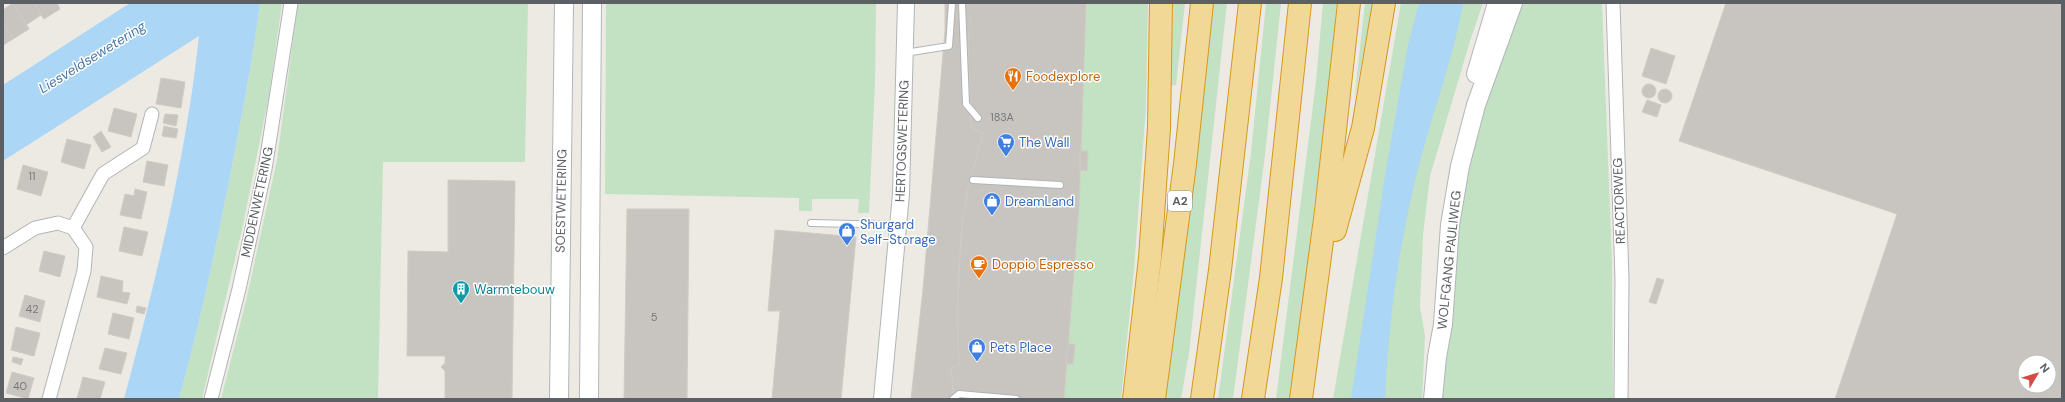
<svg xmlns="http://www.w3.org/2000/svg" width="2065" height="402" viewBox="0 0 2065 402" font-family="'DM Sans',sans-serif">
<style>
.green{fill:#c3e1c3}
.water{fill:#abd6f5}
.building{fill:#c8c5c0;stroke:#d0ccc3;fill-rule:evenodd}
.lines{fill:none;stroke-linecap:round;stroke-linejoin:round}
.service-casing{stroke:#b1b4b7;stroke-width:8}
.minor-casing{stroke:#b1b4b7;stroke-width:15}
.tertiary-casing{stroke:#b1b4b7;stroke-width:18}
.secondary-casing{stroke:#b3b6ba;stroke-width:20}
.motorway-casing{stroke:#d6981a;stroke-width:24}
.service{stroke:#fff;stroke-width:6}
.minor{stroke:#fff;stroke-width:13}
.tertiary{stroke:#fff;stroke-width:16}
.secondary{stroke:#fff;stroke-width:18}
.motorway{stroke:#f1d897;stroke-width:22}
.labels{text-anchor:middle;dominant-baseline:central;stroke-width:3;stroke-linejoin:round;paint-order:stroke}
.number-label{font-size:11px;fill:#77787a}
.shield{fill:#fff;stroke:#8d8f92;stroke-width:1}
.shield-label{font-size:12px;font-weight:bold;fill:#5c5f63}
.food-label{font-size:13px;fill:#c56008;stroke:#fff;text-anchor:start}
.street-label{font-size:13px;fill:#5c5f63;stroke:#fff}
.shop-label{font-size:13px;fill:#366cbe;stroke:#fff;text-anchor:start}
.culture-label{font-size:13px;fill:#0d838f;stroke:#fff;text-anchor:start}
.water-label{font-size:14px;font-style:italic;fill:#4b78a5;stroke:#fff}
</style>
<rect width="100%" height="100%" fill="#edeae4"/>
<!-- green -->
<g class="green">
<path d="M260 3H282L269 95 243 225 202 399H179C200 324 216 247 231 171 242 115 253 59 260 3Z"/>
<polygon points="298,3 528,3 525,162 383,162 378,399 221,399 246,301 277,160"/>
<polygon points="606,3 876,3 875,83 869,213 858,213 859,199 812,199 812,211 799,211 799,198 605,194"/>
<polygon points="1086,3 1148,3 1146,106 1134,270 1121,399 1064,399 1079,209"/>
<polygon points="1173,3 1185,3 1176,85 1171,86"/>
<polygon points="1212,3 1227,3 1189,353 1181,399 1164,399 1176,320"/>
<polygon points="1266,3 1281,3 1265,155 1233,399 1218,399 1251,153"/>
<polygon points="1323,3 1337,3 1329,85 1291,399 1276,399 1316,81"/>
<polygon points="1365,3 1373,3 1354,102"/>
<polygon points="1401,3 1483,3 1470,41 1430,176 1423,235 1420,307 1425,336 1422,399 1333,399"/>
<polygon points="1519,3 1602,3 1612,263 1613,399 1442,399 1451,249 1475,129"/>
</g>
<!-- water -->
<g class="water">
<path d="M130 3H260C253 59 242 115 231 171 216 247 200 324 179 399H124C156 279 186 159 199 36L3 161V85Z"/>
<path d="M1419 3H1463C1453 62 1429 121 1415 181 1398 252 1388 326 1385 399H1351L1386 170 1408 45Z"/>
</g>
<!-- building -->
<g class="building">
<polygon points="13,3 29,29 13,39 3,23 3,10"/>
<polygon points="13,3 34,3 44,19 41,15 26,25 29,29"/>
<polygon points="34,3 57,3 60,9 44,19"/>
<polygon points="945,3 1085,3 1073,268 1061,399 911,399 923,289 945,30"/>
<polygon points="955,3 1086,3 1079,209 1064,399 954,399 951,367 959,366 957,315 961,235 968,189 983,133 971,128 968,42 971,18 957,18"/>
<path d="M1726 3H2062V399H1835L1897 214 1679 141ZM2025 362H2049V386H2025Z"/>
<polygon points="3,23 13,39 3,45"/>
<polygon points="1651,48 1675,56 1666,84 1642,76"/>
<polygon points="161,78 185,82 181,108 156,104"/>
<circle cx="1649" cy="91" r="7"/>
<circle cx="1665" cy="96" r="7"/>
<polygon points="1647,100 1661,105 1657,117 1642,112"/>
<polygon points="114,108 137,114 131,137 108,131"/>
<polygon points="165,114 178,115 176,126 163,123"/>
<polygon points="164,126 178,129 176,138 162,136"/>
<polygon points="101,131 111,147 102,152 93,137"/>
<polygon points="67,139 91,145 84,169 61,162"/>
<polygon points="1080,151 1088,151 1087,171 1080,170"/>
<polygon points="147,161 168,165 164,186 143,182"/>
<polygon points="23,165 48,172 41,196 17,189"/>
<polygon points="448,180 515,181 512,399 445,399 445,371 441,367 445,363 445,356 407,356 408,251 448,252"/>
<polygon points="135,189 147,192 141,219 120,215 125,194 134,196"/>
<polygon points="627,209 689,209 687,399 624,399"/>
<polygon points="124,227 148,232 142,256 119,251"/>
<polygon points="775,230 856,237 841,399 772,399 780,311 768,311"/>
<polygon points="44,251 65,256 60,277 39,271"/>
<polygon points="101,276 123,281 122,292 130,293 127,304 97,297"/>
<polygon points="1657,278 1664,280 1656,304 1649,302"/>
<polygon points="25,295 45,301 40,322 19,316"/>
<polygon points="137,306 146,308 144,314 136,312"/>
<polygon points="113,313 134,318 129,339 108,334"/>
<polygon points="16,327 40,333 34,356 11,350"/>
<polygon points="1068,344 1075,344 1073,364 1066,364"/>
<polygon points="105,348 127,353 121,374 99,369"/>
<polygon points="13,357 23,359 21,365 12,362"/>
<polygon points="12,372 34,378 28,399 6,393"/>
<polygon points="83,377 105,382 100,399 77,399"/>
</g>
<g class="lines">
<!-- service casing -->
<g class="service-casing">
<g id="service">
<polyline points="962,3 966,104 978,118"/>
<polyline points="905,53 949,46 952,3"/>
<polyline points="973,180 1060,185"/>
<polyline points="811,223 897,225"/>
<polyline points="953,399 959,394 1016,399"/>
</g>
</g>
<!-- minor casing -->
<g class="minor-casing">
<g id="minor">
<polyline points="1613,3 1622,279 1621,399"/>
<polyline points="73,228 103,174 143,148 152,114"/>
<polyline points="3,248 35,228 58,223 73,228 86,247 84,271 49,399"/>
<polyline points="211,399 239,289 265,169 291,3"/>
</g>
</g>
<!-- tertiary casing -->
<g class="tertiary-casing">
<polyline id="tertiary" points="882,399 901,194 906,3"/>
</g>
<!-- secondary casing -->
<g class="secondary-casing">
<g id="secondary">
<polyline points="1476,74 1497,3"/>
<polyline points="559,399 564,3"/>
<polyline points="589,399 592,3"/>
<polyline points="1433,399 1437,357 1443,324 1450,225 1460,166 1476,105 1513,3"/>
</g>
</g>
<!-- motorway casing -->
<g class="motorway-casing">
<g id="motorway">
<polyline points="1335,230 1363,128 1384,3"/>
<polyline points="1134,399 1150,258 1159,128 1161,3"/>
<polyline points="1154,399 1185,164 1202,3"/>
<polyline points="1202,399 1220,270 1250,3"/>
<polyline points="1253,399 1271,278 1300,3"/>
<polyline points="1301,399 1326,211 1349,3"/>
</g>
</g>
<!-- service -->
<use href="#service" class="service"/>
<!-- minor -->
<use href="#minor" class="minor"/>
<!-- tertiary -->
<use href="#tertiary" class="tertiary"/>
<!-- secondary -->
<use href="#secondary" class="secondary"/>
<!-- motorway -->
<use href="#motorway" class="motorway"/>
</g>
<!-- icons -->
<defs>
<g id="restaurant-pin" transform="scale(0.9)"><path d="M0 17L-7.5 6A9.5 9.5 0 1 1 7.5 6Z" fill="#e8710a" stroke="#fff"/><path d="M-5-6h1v4h1v-4h1v4h1v-4h1v5L-1.5 .5V6h-2V.5L-5-1ZM5-6V6H3V1.5H1.5Q1.5-4 5-6Z" fill="#fff"/></g>
<g id="supermarket-pin" transform="scale(0.9)"><path d="M0 17L-7.5 6A9.5 9.5 0 1 1 7.5 6Z" fill="#3f7fe0" stroke="#fff"/><path d="M-6-5.5h2.5l.6 2H6L4.5 2H-2.5L-4.4-4H-6ZM-1.5 3.2a1.3 1.3 0 1 0 .1 0ZM3 3.2a1.3 1.3 0 1 0 .1 0Z" fill="#fff"/></g>
<g id="shop-pin" transform="scale(0.9)"><path d="M0 17L-7.5 6A9.5 9.5 0 1 1 7.5 6Z" fill="#3f7fe0" stroke="#fff"/><path d="M-5-2.5h2.3a2.7 3.5 0 0 1 5.4 0H5L5.5 6h-11ZM-1.5-2.5h3a1.5 2.3 0 0 0-3 0Z" fill="#fff"/></g>
<g id="cafe-pin" transform="scale(0.9)"><path d="M0 17L-7.5 6A9.5 9.5 0 1 1 7.5 6Z" fill="#e8710a" stroke="#fff"/><path d="M-5.5-4.5H6V0H3Q3 3.5 0 3.5H-2.5Q-5.5 3.5-5.5 0ZM3-3.2v2h1.7v-2ZM-6 4.5H4V6H-6Z" fill="#fff"/></g>
<g id="building-pin" transform="scale(0.9)"><path d="M0 17L-7.5 6A9.5 9.5 0 1 1 7.5 6Z" fill="#0f9aa8" stroke="#fff"/><path d="M-4-6H4V6H1V3H-1V6H-4ZM-2.5-4.3h1.7v1.8h-1.7ZM.8-4.3h1.7v1.8H.8ZM-2.5-1h1.7V.8h-1.7ZM.8-1h1.7V.8H.8Z" fill="#fff"/></g>
</defs>
<g fill-rule="evenodd">
<use href="#restaurant-pin" x="1013" y="76"/>
<use href="#supermarket-pin" x="1006" y="142"/>
<use href="#shop-pin" x="992" y="201"/>
<use href="#shop-pin" x="847" y="231"/>
<use href="#cafe-pin" x="979" y="264"/>
<use href="#building-pin" x="461" y="289"/>
<use href="#shop-pin" x="977" y="347"/>
</g>
<g class="labels">
<!-- number labels -->
<g class="number-label">
<text x="1002" y="117">183A</text>
<text x="32" y="176">11</text>
<text x="32" y="309">42</text>
<text x="654" y="317">5</text>
<text x="20" y="386">40</text>
</g>
<!-- shield labels -->
<rect class="shield" x="1168" y="191" width="24" height="20" rx="3"/>
<g class="shield-label">
<text x="1180" y="201">A2</text>
</g>
<!-- food labels -->
<g class="food-label">
<text x="1026" y="76">Foodexplore</text>
<text x="992" y="264">Doppio Espresso</text>
</g>
<!-- street labels -->
<g class="street-label">
<text transform="translate(902 141) rotate(-88)">HERTOGSWETERING</text>
<text transform="translate(561 201) rotate(-89)">SOESTWETERING</text>
<text transform="translate(1619 201) rotate(-92)">REACTORWEG</text>
<text transform="translate(257 202) rotate(-78)">MIDDENWETERING</text>
<text transform="translate(1449 260) rotate(-84)">WOLFGANG PAULIWEG</text>
</g>
<!-- shop labels -->
<g class="shop-label">
<text x="1019" y="142">The Wall</text>
<text x="1005" y="201">DreamLand</text>
<text x="860" y="224">Shurgard<tspan x="860" dy="15">Self-Storage</tspan></text>
<text x="990" y="347">Pets Place</text>
</g>
<!-- culture labels -->
<g class="culture-label">
<text x="474" y="289">Warmtebouw</text>
</g>
<!-- water labels -->
<g class="water-label">
<text transform="translate(92 57) rotate(-32)">Liesveldsewetering</text>
</g>
</g>
<!-- border -->
<rect width="2065" height="402" fill="none" stroke="#5c5f63" stroke-width="8"/>
<!-- north arrow -->
<g transform="translate(2037 374) rotate(52)"><circle r="19" fill="#ffffff" stroke="#bebfc1"/>
<path d="M0-3L7 15L0 10L-7 15Z" fill="#d54a41"/>
<text y="-6" font-size="11" font-weight="bold" text-anchor="middle" fill="#5c5f63">N</text>
</g>
</svg>
